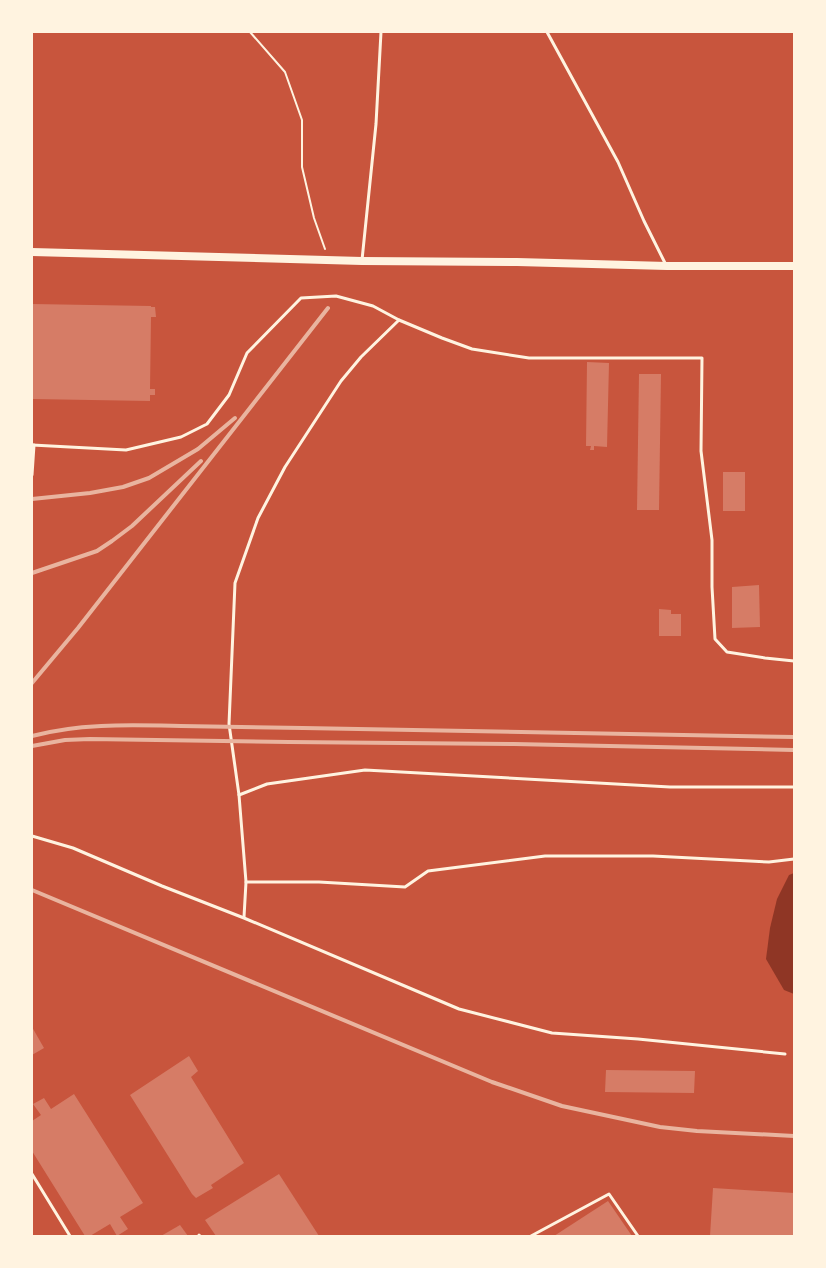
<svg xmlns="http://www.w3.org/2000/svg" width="826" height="1268" viewBox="0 0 826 1268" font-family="Ubuntu,sans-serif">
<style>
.water{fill:#8f3625}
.building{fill:#d67c66}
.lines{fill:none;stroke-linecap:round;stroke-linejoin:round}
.path{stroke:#fff3e0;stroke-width:2}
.service{stroke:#fff3e0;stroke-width:3}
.secondary{stroke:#fff3e0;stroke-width:8}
.rail{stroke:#e9b49f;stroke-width:4}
</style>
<rect width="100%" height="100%" fill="#c8553d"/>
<!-- water -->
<polygon class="water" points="794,873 794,994 784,990 766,959 770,928 777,899 789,875"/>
<!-- building -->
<g class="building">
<polygon points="32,304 151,306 151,307 155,307 156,317 151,317 150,389 155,389 155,395 150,395 150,401 32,399"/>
<polygon points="587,362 609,363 607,447 594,446 594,450 590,450 591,446 586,446"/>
<polygon points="639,374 661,374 659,510 637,510"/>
<rect x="723" y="472" width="22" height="39"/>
<polygon points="759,585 760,627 732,628 732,587"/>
<polygon points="659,609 671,610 671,614 681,614 681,636 659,636"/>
<polygon points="32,1027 44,1048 32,1055"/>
<polygon points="189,1056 198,1071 191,1077 244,1163 211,1185 213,1188 196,1198 192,1194 130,1095"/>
<polygon points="606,1070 695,1071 694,1093 605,1092"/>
<polygon points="74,1094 143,1203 120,1217 128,1229 117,1236 110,1224 90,1236 85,1236 32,1151 32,1121 41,1115 33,1104 44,1098 51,1109"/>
<polygon points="279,1174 319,1236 216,1236 205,1220"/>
<polygon points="713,1188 794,1193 794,1236 710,1236"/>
<polygon points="608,1201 632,1236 554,1236"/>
<polygon points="180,1225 188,1236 161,1236"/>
</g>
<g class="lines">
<!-- path -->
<polyline class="path" points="250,32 285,72 302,120 302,167 314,218 325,249"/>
<!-- service -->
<g class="service">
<polyline points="547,32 618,162 644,221 666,265"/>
<polyline points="362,260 376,124 381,32"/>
<polyline points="32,445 126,450 181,437 207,424 229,395 247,353 301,298 336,296 373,306 399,320 442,338 472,349 529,358 702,358 701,451 712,540 712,587 715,639 727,652 765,658 794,661"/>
<polyline points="32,475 34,445"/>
<polyline points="239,795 267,784 365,770 670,787 794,787"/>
<polyline points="32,836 73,848 162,886 244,918 459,1009 552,1033 638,1039 785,1054"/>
<polyline points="246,882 319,882 405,887 428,871 545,856 653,856 769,862 794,859"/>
<polyline points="244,917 246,882 239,795 229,724 235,583 258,518 285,467 341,381 361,357 399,320"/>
<polyline points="32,1174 70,1236"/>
<polyline points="199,1235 200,1236"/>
<polyline points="531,1236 609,1194 638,1236"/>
</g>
<!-- secondary -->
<polyline class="secondary" points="32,252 362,261 517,262 667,266 794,266"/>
<!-- rail -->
<g class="rail">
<polyline points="32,499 90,493 123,487 149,478 198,449 235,418"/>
<polyline points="32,573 97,551 112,541 132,526 201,461"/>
<polyline points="32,683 78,628 328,308"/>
<path d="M32 736C80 723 131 725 181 726 221 727 262 727 303 728 467 731 631 733 794 737"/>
<polyline points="32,746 65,740 90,739 289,742 514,744 794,750"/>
<polyline points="32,890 492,1082 562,1106 660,1127 697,1131 794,1136"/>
</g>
</g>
<!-- border -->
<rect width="826" height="1268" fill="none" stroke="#fff3e0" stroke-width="66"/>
</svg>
